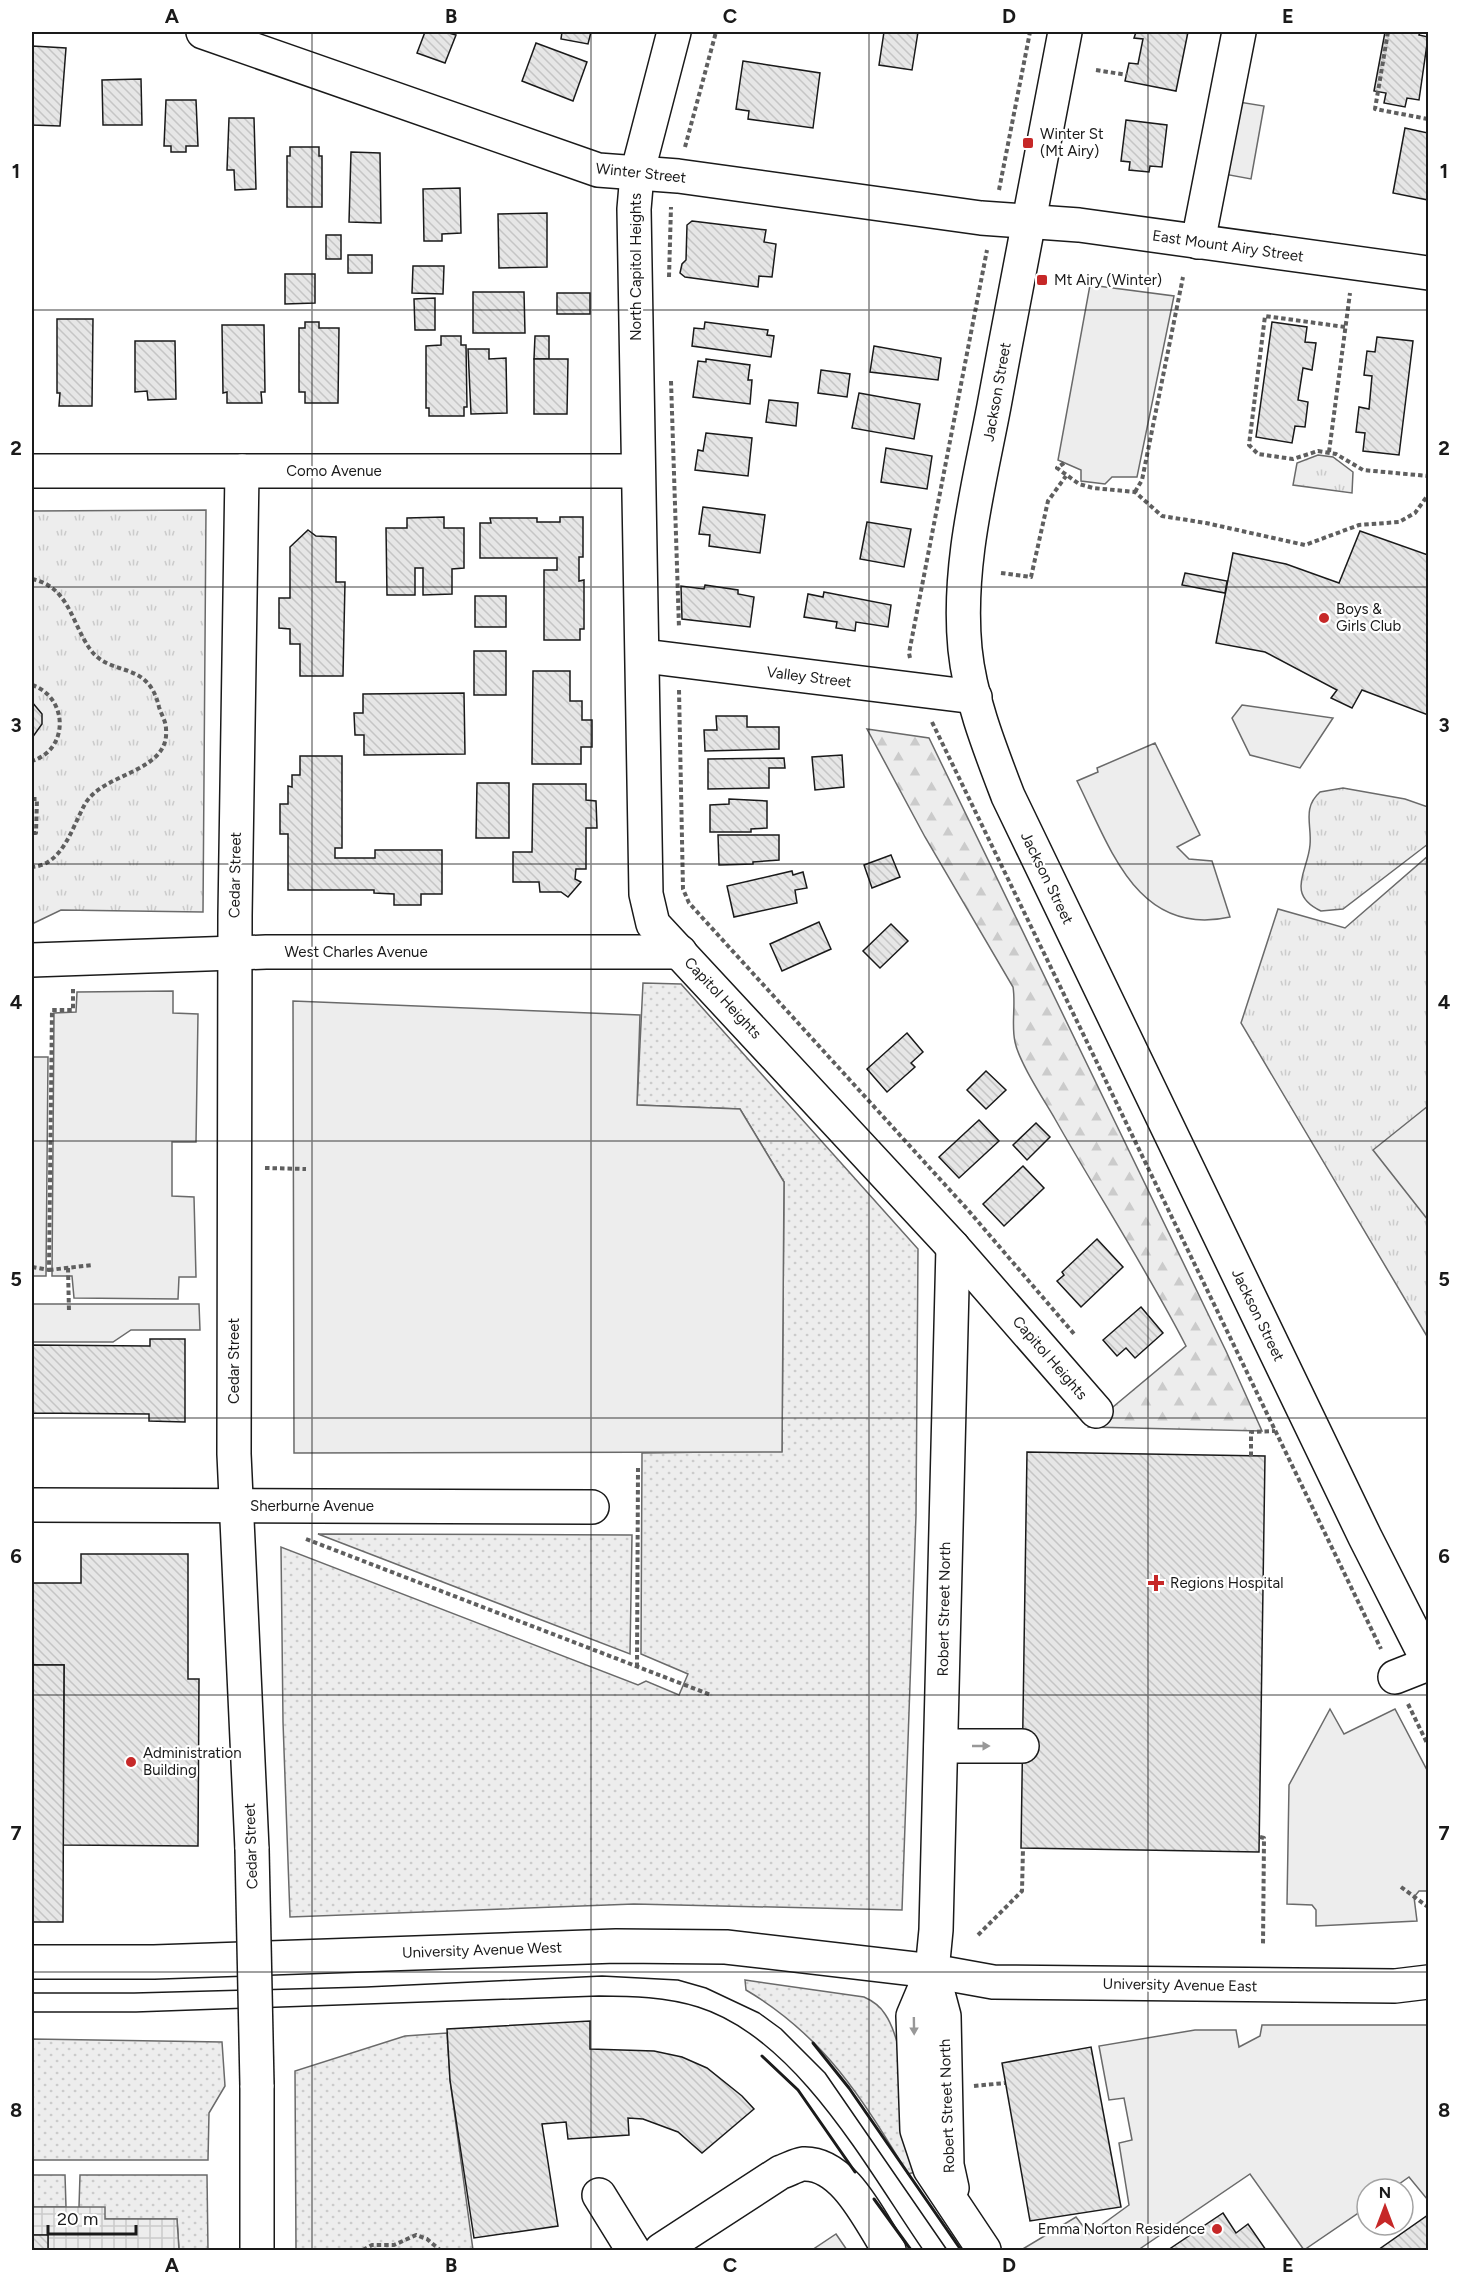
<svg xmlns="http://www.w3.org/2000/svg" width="1460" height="2282" viewBox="0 0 1460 2282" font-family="Figtree,sans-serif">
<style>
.grass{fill:url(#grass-dots);stroke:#6a6a6a;stroke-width:1.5}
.forest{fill:url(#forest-firs);stroke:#6a6a6a;stroke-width:1.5}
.park{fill:url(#park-tufts);stroke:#6a6a6a;stroke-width:1.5}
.pitch{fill:#ededed;stroke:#6a6a6a;stroke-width:1.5}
.plaza{fill:url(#plaza-grid);stroke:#6a6a6a;stroke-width:1.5}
.building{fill:url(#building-back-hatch);stroke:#1a1a1a;stroke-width:1.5}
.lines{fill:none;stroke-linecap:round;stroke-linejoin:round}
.minor-casing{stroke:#1a1a1a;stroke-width:36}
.major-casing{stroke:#1a1a1a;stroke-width:36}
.path{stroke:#5f5f5f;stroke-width:4;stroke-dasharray:4.5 3;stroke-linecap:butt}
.minor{stroke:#fff;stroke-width:33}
.major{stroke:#fff;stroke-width:33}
.tram{stroke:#1a1a1a;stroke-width:1.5}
.minor-bridge-casing{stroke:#1a1a1a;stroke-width:36;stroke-linecap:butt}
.minor-bridge{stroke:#fff;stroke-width:33}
.wall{stroke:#1a1a1a;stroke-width:3}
.oneway{fill:#989898}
.grid{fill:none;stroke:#1a1a1a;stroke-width:1.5;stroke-opacity:0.55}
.poi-dot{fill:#c62828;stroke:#fff;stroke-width:2}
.labels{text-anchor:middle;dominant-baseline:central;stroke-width:4.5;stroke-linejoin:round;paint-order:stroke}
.poi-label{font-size:15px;fill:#1a1a1a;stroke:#fff;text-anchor:start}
.street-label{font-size:15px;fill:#1a1a1a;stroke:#fff}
.neatline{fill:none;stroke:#1a1a1a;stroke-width:2}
.grid-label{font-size:20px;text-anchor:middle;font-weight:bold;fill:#1a1a1a}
</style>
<defs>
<pattern id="grass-dots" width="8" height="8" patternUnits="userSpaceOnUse" patternTransform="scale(1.5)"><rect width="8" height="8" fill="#ededed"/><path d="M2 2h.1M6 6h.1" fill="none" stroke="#cbcbcb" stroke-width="1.8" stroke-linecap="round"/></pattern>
<pattern id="forest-firs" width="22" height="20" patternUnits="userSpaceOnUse" patternTransform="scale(1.5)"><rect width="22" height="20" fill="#ededed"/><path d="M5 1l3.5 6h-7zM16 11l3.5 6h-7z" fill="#cbcbcb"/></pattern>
<pattern id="park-tufts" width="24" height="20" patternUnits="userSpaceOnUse" patternTransform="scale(1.5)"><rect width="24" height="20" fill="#ededed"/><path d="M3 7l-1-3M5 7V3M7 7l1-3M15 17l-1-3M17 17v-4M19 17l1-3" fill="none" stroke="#cbcbcb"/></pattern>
<pattern id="plaza-grid" width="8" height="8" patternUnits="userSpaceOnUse" patternTransform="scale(1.5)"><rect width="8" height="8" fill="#ededed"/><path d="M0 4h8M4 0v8" fill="none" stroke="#cbcbcb"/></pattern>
<pattern id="building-back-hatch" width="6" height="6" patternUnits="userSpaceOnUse" patternTransform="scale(1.5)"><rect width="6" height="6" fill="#e6e6e6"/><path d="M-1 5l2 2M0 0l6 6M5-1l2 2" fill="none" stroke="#c5c5c5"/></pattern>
</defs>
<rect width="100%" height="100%" fill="#fff"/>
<!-- grass -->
<g class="grass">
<polygon points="643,983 681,984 918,1249 916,1515 902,1910 634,1904 290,1917 283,1722 281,1547 638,1685 646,1681 679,1695 688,1674 641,1654 642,1453 782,1451 784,1182 740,1109 637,1105"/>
<polygon points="318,1534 632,1535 630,1654"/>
<path d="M745 1980 864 1997C873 2001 880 2006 885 2014 907 2046 910 2132 915 2172L908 2174C862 2098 824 2036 746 1990Z"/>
<polygon points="447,2033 450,2080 473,2250 296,2250 295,2071 405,2036"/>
<polygon points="32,2039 222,2042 225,2086 209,2113 208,2160 32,2160"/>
<polygon points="32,2175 65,2175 66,2207 32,2207"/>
<polygon points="80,2175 207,2175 208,2250 179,2250 177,2219 105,2219 79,2207"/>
</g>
<!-- forest -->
<path class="forest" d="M867 729 929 738 1226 1351 1262 1431 1089 1427 1186 1346C1146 1268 1098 1195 1055 1119 1044 1100 1019 1062 1015 1042 1011 1025 1016 1005 1013 987L925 837Z"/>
<!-- park -->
<g class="park">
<polygon points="1318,455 1333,457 1353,472 1352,493 1293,485 1297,463"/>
<polygon points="206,510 203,912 61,910 32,924 32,511"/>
<path d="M1343 788 1405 799 1428 807V844L1343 909 1321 911C1285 894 1308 871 1310 845 1312 825 1302 808 1320 792Z"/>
<polygon points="1428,856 1428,1338 1241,1023 1278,909 1345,928"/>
</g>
<!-- pitch -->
<g class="pitch">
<polygon points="1214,98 1264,106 1251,179 1202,170"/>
<polygon points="1090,285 1174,296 1137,477 1112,477 1105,484 1081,481 1081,470 1058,460"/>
<polygon points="1242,705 1333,718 1300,768 1250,755 1232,718"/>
<path d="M1155 743 1200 835 1177 847 1189 859 1212 861 1230 917C1137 938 1110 847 1077 781L1098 772 1097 768Z"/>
<polygon points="173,991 173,1013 198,1014 196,1142 172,1142 172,1196 194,1197 196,1277 179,1277 178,1299 74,1298 72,1276 52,1276 54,1013 76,1012 77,992"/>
<polygon points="293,1001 640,1015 637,1105 740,1109 784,1182 782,1452 294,1453"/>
<polygon points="32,1057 48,1057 46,1276 32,1276"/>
<polygon points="1428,1106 1428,1220 1373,1150"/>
<polygon points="32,1304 199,1304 200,1330 131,1330 113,1342 32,1342"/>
<polygon points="1330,1709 1344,1734 1395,1709 1428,1772 1428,1891 1419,1891 1414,1897 1417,1921 1316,1926 1316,1910 1312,1905 1287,1904 1289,1785"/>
<polygon points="1262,2025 1428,2025 1428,2198 1427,2199 1409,2177 1392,2189 1367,2189 1367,2207 1304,2250 1250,2174 1138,2250 1021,2250 1076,2217 1089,2234 1129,2205 1119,2143 1132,2140 1124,2098 1109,2100 1099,2046 1195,2030 1236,2030 1239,2047 1260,2036"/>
<polygon points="836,2234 847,2250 812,2250"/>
</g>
<!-- plaza -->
<polygon class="plaza" points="32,2207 105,2207 105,2219 177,2219 179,2250 48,2250 48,2235 32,2235"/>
<!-- building -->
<g class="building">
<polygon points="425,32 445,32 456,35 445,63 417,53"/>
<polygon points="562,32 591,32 588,44 561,39"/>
<polygon points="884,32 918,32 912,70 879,65"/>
<polygon points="1136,32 1188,32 1176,91 1125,81 1129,63 1138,64 1143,39 1134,38"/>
<polygon points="1385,32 1420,32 1419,35 1428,37 1419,100 1407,98 1405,107 1384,103 1386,93 1374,91"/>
<polygon points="536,43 587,62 573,101 522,81"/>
<polygon points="32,46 66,48 60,126 32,125"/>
<polygon points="743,61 820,73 813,128 748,119 749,111 736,109"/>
<polygon points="141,79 142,125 103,125 102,80"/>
<polygon points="166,100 196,100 198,146 186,146 186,152 171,152 171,146 164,146"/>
<polygon points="229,118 254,118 256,189 235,190 234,170 227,170"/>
<polygon points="1126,120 1167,125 1162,167 1150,166 1149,172 1129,170 1130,162 1121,161"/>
<polygon points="1405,128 1428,133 1428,200 1393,193"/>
<polygon points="290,147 319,147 319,156 322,156 322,207 287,207 287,156 290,156"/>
<polygon points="351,152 380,153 381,223 349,222"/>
<polygon points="460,188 461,233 442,234 442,241 424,241 423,189"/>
<polygon points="547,213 547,267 499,268 498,214"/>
<polygon points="692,221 766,230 764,242 776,244 772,277 759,276 758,287 685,277 680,273 682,264 686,260 687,225"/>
<rect x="326" y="235" width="15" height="24"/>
<rect x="348" y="255" width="24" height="18"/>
<polygon points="413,266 444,266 443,294 412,293"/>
<polygon points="285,274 315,274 315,303 285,304"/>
<polygon points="473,292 524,292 525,333 473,333"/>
<rect x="557" y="293" width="33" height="21"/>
<polygon points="435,298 435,330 415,330 414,299"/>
<polygon points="57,319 93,319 92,406 59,406 60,393 57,393"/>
<polygon points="305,322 319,322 319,328 339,328 338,403 305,403 305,392 299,392 299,328 305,328"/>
<polygon points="705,322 768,330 767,335 774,336 771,357 692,346 694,328 704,329"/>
<polygon points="1272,322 1307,327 1305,342 1316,343 1312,370 1303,368 1298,400 1308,402 1305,427 1295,426 1292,443 1256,437"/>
<polygon points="222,325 264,325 265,392 261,392 262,403 227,403 227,392 223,393"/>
<polygon points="441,336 461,336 461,345 466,345 467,407 464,407 464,416 429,416 429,408 426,408 426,346 441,345"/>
<polygon points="535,336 549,336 549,359 534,359"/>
<polygon points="1377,337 1413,341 1399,455 1363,451 1365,433 1356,432 1359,407 1369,409 1372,376 1364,375 1367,351 1375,352"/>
<polygon points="135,341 175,341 176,399 148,400 147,391 135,392"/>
<polygon points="874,346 941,358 938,380 870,372"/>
<polygon points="468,349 489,349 489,359 506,358 507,413 471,414"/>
<polygon points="534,359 568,359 567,414 534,414"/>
<polygon points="706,359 750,365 748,380 752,380 750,404 693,397 698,361 706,362"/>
<polygon points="821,370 850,374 847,397 818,393"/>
<polygon points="859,393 920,404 914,439 852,428"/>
<polygon points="769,400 798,403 796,426 766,422"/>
<polygon points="706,433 752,438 748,476 695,470 698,450 703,451"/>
<polygon points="886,448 932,456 927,489 881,482"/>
<polygon points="703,507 765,515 760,553 709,546 710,535 699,534"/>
<polygon points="444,517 444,528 464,528 464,568 452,569 452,594 423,595 423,568 415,568 415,595 387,595 386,528 407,528 407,518"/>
<polygon points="560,517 583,517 583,557 579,557 579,581 584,580 584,629 580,629 580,640 544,640 544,570 557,570 557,558 480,558 480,523 491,523 490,518 537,518 537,522 560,522"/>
<polygon points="867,522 911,529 904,567 860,559"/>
<polygon points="308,530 316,536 336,537 336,582 345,582 343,676 300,676 300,644 290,644 290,629 279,628 279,598 290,598 290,547"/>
<polygon points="1360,531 1428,555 1428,715 1362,690 1352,708 1331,698 1337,690 1265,652 1216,643 1233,553 1286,564 1339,583"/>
<polygon points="1185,573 1227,581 1225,593 1182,585"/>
<polygon points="705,585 738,590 738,594 754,597 750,627 682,619 681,586 704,589"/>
<polygon points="824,592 891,605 888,627 856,622 855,631 836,628 837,622 804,617 808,594 823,597"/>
<rect x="475" y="596" width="31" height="31"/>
<rect x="474" y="651" width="32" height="44"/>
<polygon points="533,671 570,671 570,701 582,701 582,720 592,720 592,747 581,747 581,764 532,764"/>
<polygon points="464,693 465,754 364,755 364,735 355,735 354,713 363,713 363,694"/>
<polygon points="32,702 42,714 42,724 32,738"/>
<polygon points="716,716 747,716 747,727 779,727 779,749 705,751 704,730 717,730"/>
<polygon points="842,755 844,787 815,790 812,757"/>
<polygon points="300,756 342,756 342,848 335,848 335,858 375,858 375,850 442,850 442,894 421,894 421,905 394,905 394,894 374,893 374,890 288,890 288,834 280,834 280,804 288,804 288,786 292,787 292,775 300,775"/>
<polygon points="784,758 785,768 769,768 769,788 708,789 708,759"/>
<polygon points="477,783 509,783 509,838 476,838"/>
<polygon points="533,784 586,784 586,800 596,801 597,828 586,828 586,869 576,869 575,879 581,882 568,897 561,892 540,892 539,882 513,882 513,852 532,852"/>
<polygon points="729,799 767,801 767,828 751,829 751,832 710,832 710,805 729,804"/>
<polygon points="718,835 779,835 779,860 753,862 753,864 719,865"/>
<polygon points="891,855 900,877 872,888 864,865"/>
<polygon points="792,871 793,875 803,872 807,888 795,890 797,903 734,917 727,886"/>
<polygon points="819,922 831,949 782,971 770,944"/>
<polygon points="891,924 908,941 880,968 863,951"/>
<polygon points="907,1033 923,1052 911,1063 915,1067 887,1092 867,1069"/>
<polygon points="986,1071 1006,1090 986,1109 967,1090"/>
<polygon points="979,1120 999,1141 959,1178 939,1157"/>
<polygon points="1036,1123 1050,1137 1027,1160 1013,1145"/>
<polygon points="1023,1166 1044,1188 1004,1226 983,1204"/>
<polygon points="1097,1239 1123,1267 1081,1307 1057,1281 1064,1275 1062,1272"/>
<polygon points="1141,1307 1163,1333 1135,1358 1126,1348 1117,1356 1103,1340"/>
<polygon points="150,1339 185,1339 185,1422 149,1421 149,1414 32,1413 32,1439 32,1345 150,1346"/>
<polygon points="1027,1452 1265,1456 1259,1852 1021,1848"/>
<polygon points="81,1554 188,1554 188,1679 199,1679 198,1846 63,1845 64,1665 32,1665 32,1583 81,1583"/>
<polygon points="32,1665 64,1665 63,1922 32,1922"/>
<polygon points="590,2021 590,2049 654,2051 682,2057 707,2068 742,2096 754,2109 702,2153 678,2132 643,2119 628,2118 629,2135 568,2139 566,2122 542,2124 558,2226 474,2238 450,2080 447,2029"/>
<polygon points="1091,2047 1121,2207 1030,2221 1002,2063"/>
<polygon points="1223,2213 1236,2233 1248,2224 1266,2250 1168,2250"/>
<polygon points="1428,2215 1428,2250 1378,2250"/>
<rect x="32" y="2235" width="16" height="15"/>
</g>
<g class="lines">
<!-- minor casing -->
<g class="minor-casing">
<g id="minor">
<polyline points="203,32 598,170 678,176 981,218 1079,225 1428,273"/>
<polyline points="674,32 637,174 634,209 646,894 653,924 953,1247 1096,1411"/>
<path d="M1065 32C1041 156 1017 281 994 406 979 485 957 567 965 649 970 699 990 749 1008 796L1365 1537 1428 1661"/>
<polyline points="1198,242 1239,32"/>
<polyline points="32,471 637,471"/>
<polyline points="242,471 235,916 234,1454 252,1849"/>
<polyline points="644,656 975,697"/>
<polyline points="32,960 266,952 680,952"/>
<polyline points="953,1247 936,1930 932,1971 913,2016 917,2130 930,2169 984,2250"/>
<polyline points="32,1505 592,1507"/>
<polyline points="1395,1677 1428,1664"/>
<polyline points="941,1746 1022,1746"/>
<polyline points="932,1971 944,2016 947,2165 952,2188"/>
<polyline points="257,2085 257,2250"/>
<polyline points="599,2195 633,2250"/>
<path d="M661 2250 781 2172C788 2170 796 2165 803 2164 844 2162 870 2221 889 2250"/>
</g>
</g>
<!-- major casing -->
<g class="major-casing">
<polyline id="major" points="32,1962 154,1962 616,1946 726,1947 932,1971 993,1982 1395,1986 1428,1982"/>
</g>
<!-- path -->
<g class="path">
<polyline points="1388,32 1375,109 1428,119"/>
<polyline points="1096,70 1127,75"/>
<polyline points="685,147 716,32"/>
<polyline points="999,190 1030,32"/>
<polyline points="669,277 671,207"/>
<polyline points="1345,327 1265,316 1249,445 1258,454 1293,459 1318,451 1336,454 1363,470 1428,476"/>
<polyline points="671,381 679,628"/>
<polyline points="1329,452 1350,293"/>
<polyline points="1064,463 1057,468 1079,484 1093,488 1135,492 1162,516 1206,523 1305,545 1359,525 1399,522 1415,513 1428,495"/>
<polyline points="1135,492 1142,480 1183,277"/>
<polyline points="1001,573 1031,577 1048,501 1066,476"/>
<path d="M32 579C69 587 71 622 90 649 110 678 148 659 159 707 161 714 166 721 166 729 170 773 103 772 85 804 72 827 63 865 32 867"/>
<polyline points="910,658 909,653 987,250"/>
<path d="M32 685C68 697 70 749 32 761"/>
<polyline points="679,690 683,889 689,903 968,1210 1075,1335"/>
<polyline points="932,722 1381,1649"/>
<polyline points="32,799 37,799 36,833 32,833"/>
<polyline points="265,1168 306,1169"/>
<polyline points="32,1267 49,1270 52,1010 73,1010 73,989"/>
<polyline points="68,1268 69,1312"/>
<polyline points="49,1270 92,1265"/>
<polyline points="1251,1456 1251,1432 1275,1431"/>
<polyline points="306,1539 711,1695"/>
<polyline points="637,1667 638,1468"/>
<polyline points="1408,1704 1428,1745"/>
<polyline points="1260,1837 1264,1838 1263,1945"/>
<polyline points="1401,1887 1428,1907"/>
<polyline points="978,1935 1022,1891 1023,1848"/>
<polyline points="974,2086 1005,2083"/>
<polyline points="363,2250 372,2245 394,2245 416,2235 427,2239 440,2250"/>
</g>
<!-- minor -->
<use href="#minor" class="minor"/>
<!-- major -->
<use href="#major" class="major"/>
<!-- tram -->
<g class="tram">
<polyline points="32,1993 134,1993 366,1987 602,1976 678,1980 706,1988 759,2013 781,2029 825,2073 947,2250"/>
<path d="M32 2012H136L599 1996C632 1996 666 1997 698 2007 797 2038 867 2169 923 2250"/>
</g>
<!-- minor-bridge casing -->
<g class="minor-bridge-casing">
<polyline id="minor-bridge" points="252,1849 257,2085"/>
</g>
<!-- minor-bridge -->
<use href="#minor-bridge" class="minor-bridge"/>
<!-- wall -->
<g class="wall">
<polyline points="813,2043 849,2088 961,2250"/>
<polyline points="762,2056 798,2090 855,2172"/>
<polyline points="874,2199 911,2250"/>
</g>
</g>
<!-- one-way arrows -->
<defs><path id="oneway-solid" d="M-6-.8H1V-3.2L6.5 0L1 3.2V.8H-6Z" transform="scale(1.5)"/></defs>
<g class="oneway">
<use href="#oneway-solid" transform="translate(981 1746)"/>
<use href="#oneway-solid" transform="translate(914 2026) rotate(89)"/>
</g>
<!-- grid -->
<path class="grid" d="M312 32V2250M591 32V2250M869 32V2250M1148 32V2250M32 310H1428M32 587H1428M32 864H1428M32 1141H1428M32 1418H1428M32 1695H1428M32 1972H1428"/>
<!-- markers -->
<g class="poi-dot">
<rect x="1022" y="137" width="12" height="12" rx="3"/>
<rect x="1036" y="274" width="12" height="12" rx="3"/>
<circle cx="1324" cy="618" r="6"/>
<path d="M1153 1574h6v6h6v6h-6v6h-6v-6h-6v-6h6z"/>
<circle cx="131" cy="1762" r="6"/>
<circle cx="1217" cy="2229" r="6"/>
</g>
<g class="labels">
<!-- poi labels -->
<g class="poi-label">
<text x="1040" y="134">Winter St<tspan x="1040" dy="17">(Mt Airy)</tspan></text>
<text x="1054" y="280">Mt Airy (Winter)</text>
<text x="1336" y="609">Boys &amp;<tspan x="1336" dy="17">Girls Club</tspan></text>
<text x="1170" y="1583">Regions Hospital</text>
<text x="143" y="1753">Administration<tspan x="143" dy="17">Building</tspan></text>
<text x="1205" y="2229" text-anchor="end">Emma Norton Residence</text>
</g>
<!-- street labels -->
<g class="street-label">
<text transform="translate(641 173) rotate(6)">Winter Street</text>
<text transform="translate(1228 246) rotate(8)">East Mount Airy Street</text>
<text transform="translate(636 267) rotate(-90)">North Capitol Heights</text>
<text transform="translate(997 392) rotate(-80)">Jackson Street</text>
<text x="334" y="471">Como Avenue</text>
<text transform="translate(809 677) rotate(7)">Valley Street</text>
<text transform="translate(235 875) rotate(-89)">Cedar Street</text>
<text transform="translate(1047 878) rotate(64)">Jackson Street</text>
<text x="356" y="952">West Charles Avenue</text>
<text transform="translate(723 998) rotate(47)">Capitol Heights</text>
<text transform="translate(1258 1315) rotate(64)">Jackson Street</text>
<text transform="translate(1050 1358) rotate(49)">Capitol Heights</text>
<text transform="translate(234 1361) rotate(-90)">Cedar Street</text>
<text x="312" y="1506">Sherburne Avenue</text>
<text transform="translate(944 1609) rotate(-89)">Robert Street North</text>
<text transform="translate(251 1846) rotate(-92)">Cedar Street</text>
<text transform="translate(482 1950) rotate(-2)">University Avenue West</text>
<text transform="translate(1180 1985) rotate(1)">University Avenue East</text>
<text transform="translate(947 2106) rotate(-92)">Robert Street North</text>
</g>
</g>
<!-- border -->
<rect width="1460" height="2282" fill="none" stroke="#ffffff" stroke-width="66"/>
<!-- north arrow -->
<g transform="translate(1385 2207)"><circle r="28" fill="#ffffff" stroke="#a3a3a3" stroke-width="1.5"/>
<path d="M0-4.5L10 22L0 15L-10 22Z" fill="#c62828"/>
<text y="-9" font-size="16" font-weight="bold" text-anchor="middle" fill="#1a1a1a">N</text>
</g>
<!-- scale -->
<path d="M48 2225v9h88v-9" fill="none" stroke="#1a1a1a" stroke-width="3"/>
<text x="57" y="2225" font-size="18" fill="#1a1a1a" stroke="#ffffff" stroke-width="4.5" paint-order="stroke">20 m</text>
<rect x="33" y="33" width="1394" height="2216" class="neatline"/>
<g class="grid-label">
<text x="172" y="23">A</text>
<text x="451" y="23">B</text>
<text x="730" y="23">C</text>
<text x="1009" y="23">D</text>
<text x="1288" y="23">E</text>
<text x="16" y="178">1</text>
<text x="1444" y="178">1</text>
<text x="16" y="455">2</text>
<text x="1444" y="455">2</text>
<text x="16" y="732">3</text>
<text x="1444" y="732">3</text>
<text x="16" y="1009">4</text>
<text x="1444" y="1009">4</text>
<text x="16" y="1286">5</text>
<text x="1444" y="1286">5</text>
<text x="16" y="1563">6</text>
<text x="1444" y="1563">6</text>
<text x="16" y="1840">7</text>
<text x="1444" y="1840">7</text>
<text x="16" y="2117">8</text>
<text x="1444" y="2117">8</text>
<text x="172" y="2272">A</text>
<text x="451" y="2272">B</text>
<text x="730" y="2272">C</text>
<text x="1009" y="2272">D</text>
<text x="1288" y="2272">E</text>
</g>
</svg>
